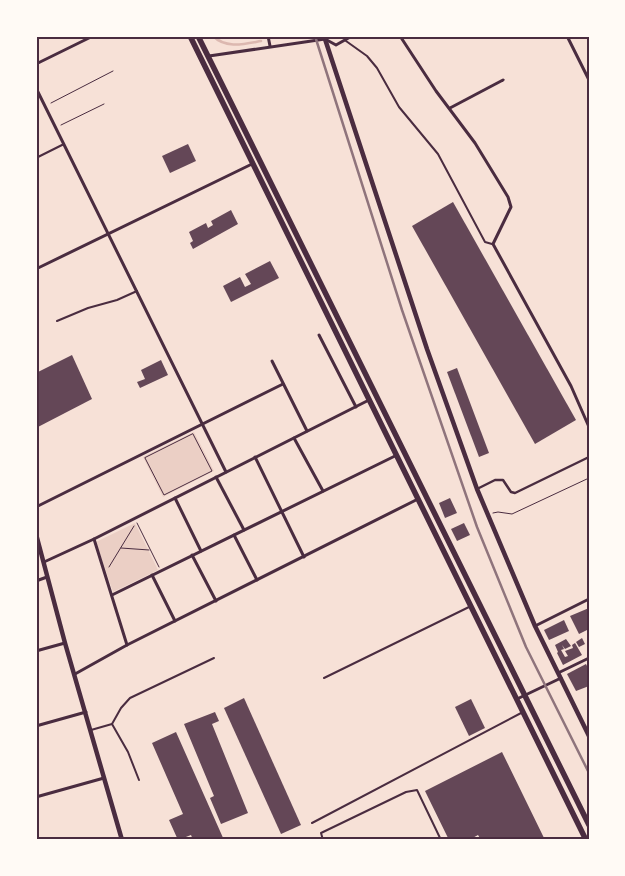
<svg xmlns="http://www.w3.org/2000/svg" width="625" height="876" viewBox="0 0 625 876" font-family="'Fira Sans Condensed',sans-serif">
<style>
.green{fill:#ebcfc5}
.lines{fill:none;stroke-linecap:round;stroke-linejoin:round}
.stream{stroke:#dcb8b0;stroke-width:2.5}
.building{fill:#644757}
.path{stroke:#4a2c40;stroke-width:1}
.service{stroke:#4a2c40;stroke-width:2}
.pedestrian{stroke:#4a2c40;stroke-width:2.5}
.minor{stroke:#4a2c40;stroke-width:3}
.tertiary{stroke:#4a2c40;stroke-width:4.5}
.primary{stroke:#4a2c40;stroke-width:5.5}
.rail{stroke:#8f747c;stroke-width:2.5}
.neatline{fill:none;stroke:#4a2c40;stroke-width:2}
</style>
<rect width="100%" height="100%" fill="#f7e1d7"/>
<!-- green -->
<g class="green">
<polygon points="194,432 214,471 163,497 143,457"/>
<polygon points="135,523 158,570 113,592 96,542"/>
</g>
<g class="lines">
<!-- stream -->
<path class="stream" d="M213 36C226 49 244 44 261 41"/>
</g>
<!-- building -->
<g class="building">
<polygon points="188,144 196,161 170,173 162,156"/>
<polygon points="453,202 576,420 535,444 412,226"/>
<polygon points="231,210 238,224 193,249 190,243 193,241 189,232 206,223 208,228 213,225 211,221"/>
<polygon points="270,261 279,278 231,302 223,286 240,277 245,287 251,284 245,274"/>
<polygon points="72,355 92,399 36,428 36,373"/>
<polygon points="161,360 168,375 140,388 137,382 145,379 141,370"/>
<polygon points="457,368 489,453 479,457 447,372"/>
<polygon points="450,498 457,513 445,518 439,503"/>
<polygon points="464,523 470,535 457,541 451,529"/>
<polygon points="589,608 589,629 579,634 570,616"/>
<polygon points="564,620 569,631 549,640 544,630"/>
<polygon points="582,638 585,644 579,647 576,642"/>
<polygon points="566,639 571,646 565,649 562,645 564,649 561,650 565,657 568,656 565,651 573,648 572,645 575,643 582,655 563,665 557,653 558,652 555,645"/>
<polygon points="586,664 589,670 589,686 576,691 567,674"/>
<polygon points="244,698 301,825 281,834 224,708"/>
<polygon points="471,699 485,728 469,736 455,707"/>
<polygon points="215,712 219,721 212,724 248,813 221,824 210,798 214,796 184,724"/>
<polygon points="176,732 224,840 193,840 191,835 178,840 169,820 183,814 152,743"/>
<polygon points="502,752 545,840 481,840 478,835 469,840 449,840 425,791"/>
</g>
<g class="lines">
<!-- path -->
<g class="path">
<polyline points="51,103 113,71"/>
<polyline points="61,125 104,104"/>
<polygon points="193,434 212,471 164,495 145,458"/>
<polyline points="493,513 498,512 512,514 589,478"/>
<polyline points="137,523 159,567"/>
<polyline points="121,548 149,550"/>
<polyline points="109,567 134,526"/>
</g>
<!-- service -->
<g class="service">
<polyline points="346,41 367,56 377,68 399,107 438,154 485,242 492,244"/>
<polyline points="36,158 64,144"/>
<polyline points="57,321 88,308 117,300 137,291"/>
<polyline points="324,678 469,607"/>
<polyline points="112,724 128,752 139,780"/>
<polyline points="91,730 112,724 121,708 130,698 214,658"/>
<polyline points="312,823 523,712"/>
<polyline points="323,840 321,833 406,792 417,790 441,840"/>
</g>
<!-- pedestrian -->
<polyline class="pedestrian" points="477,489 495,480 503,480 511,492 515,493 589,457"/>
<!-- minor -->
<g class="minor">
<polyline points="268,36 270,46"/>
<polyline points="400,36 436,91 475,143 508,197 511,207 493,244 571,386 589,427"/>
<polyline points="567,36 589,80"/>
<polyline points="209,56 325,39 336,45 352,36"/>
<polyline points="36,64 93,36"/>
<polyline points="36,88 226,472"/>
<polyline points="450,108 503,80"/>
<polyline points="36,269 252,164"/>
<polyline points="319,335 356,407"/>
<polyline points="272,361 307,431"/>
<polyline points="294,438 323,491"/>
<polyline points="255,457 304,557"/>
<polyline points="216,477 244,530"/>
<polyline points="175,498 201,551"/>
<polyline points="36,507 283,384"/>
<polyline points="234,535 257,580"/>
<polyline points="94,539 127,645"/>
<polyline points="192,555 216,601"/>
<polyline points="44,562 94,539 369,400"/>
<polyline points="152,575 175,621"/>
<polyline points="36,581 47,577"/>
<polyline points="112,595 397,455"/>
<polyline points="535,626 589,599"/>
<polyline points="36,651 65,643"/>
<polyline points="558,673 589,658"/>
<polyline points="75,674 127,645 418,499"/>
<polyline points="517,699 561,678"/>
<polyline points="36,726 86,712"/>
<polyline points="36,797 104,778"/>
</g>
<!-- tertiary -->
<g class="tertiary">
<polyline points="324,36 427,349 477,489 535,626 589,736"/>
<polyline points="36,534 65,643 122,840"/>
</g>
<!-- primary -->
<g class="primary">
<polyline points="190,36 586,840"/>
<polyline points="198,36 589,825"/>
</g>
<!-- rail -->
<polyline class="rail" points="315,36 402,310 477,527 526,647 589,773"/>
</g>
<!-- border -->
<rect width="625" height="876" fill="none" stroke="#fffaf5" stroke-width="75"/>
<rect x="38" y="38" width="550" height="800" class="neatline"/>
</svg>
